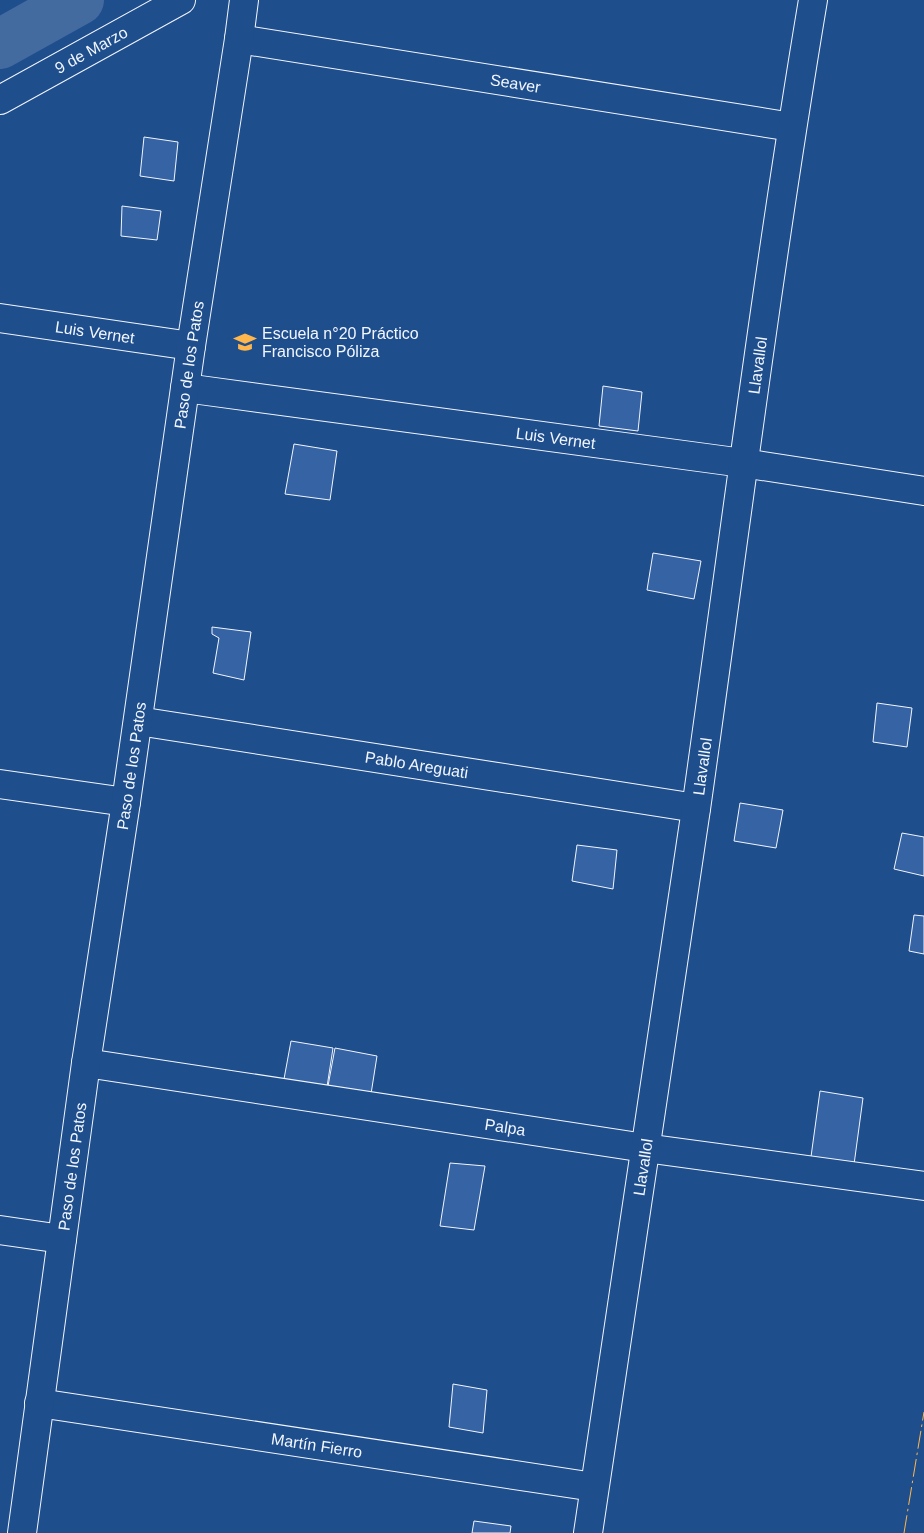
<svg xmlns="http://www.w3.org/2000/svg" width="924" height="1533" viewBox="0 0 924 1533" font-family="Arial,sans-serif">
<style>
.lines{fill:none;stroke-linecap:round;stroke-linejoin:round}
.river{stroke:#446ba0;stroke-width:50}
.building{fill:#3563a3;stroke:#f2f6ff}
.minor-casing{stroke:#f2f6ff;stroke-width:30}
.minor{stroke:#1f4e8c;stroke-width:28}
.power{stroke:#ffb74d;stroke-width:1;stroke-dasharray:18 4 2.5 4;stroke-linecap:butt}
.labels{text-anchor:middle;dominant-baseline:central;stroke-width:4;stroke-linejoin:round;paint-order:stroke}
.street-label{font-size:16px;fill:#f2f6ff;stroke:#1f4e8c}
.poi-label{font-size:16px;fill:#f2f6ff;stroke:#1f4e8c;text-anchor:start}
</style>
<rect width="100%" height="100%" fill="#1f4e8c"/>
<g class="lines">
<!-- river -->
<polyline class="river" points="0,44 79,0"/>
</g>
<!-- building -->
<g class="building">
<polygon points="144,137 178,142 174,181 140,176"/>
<polygon points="122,206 161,211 157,240 121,236"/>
<polygon points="603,386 642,392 638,431 599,426"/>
<polygon points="294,444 337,451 330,500 285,494"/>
<polygon points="653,553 701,561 694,599 647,590"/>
<polygon points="212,627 251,632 244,680 213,673 219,638 212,634"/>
<polygon points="877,703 912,708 907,747 873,742"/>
<polygon points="740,803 783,810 776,848 734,841"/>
<polygon points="902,833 924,837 924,876 894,869"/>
<polygon points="577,845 617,850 613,889 572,881"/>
<polygon points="914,915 924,916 924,954 909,951"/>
<polygon points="291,1041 333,1048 327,1087 284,1079"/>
<polygon points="335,1048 377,1056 371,1094 328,1086"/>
<polygon points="820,1091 863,1098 853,1172 810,1164"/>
<polygon points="450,1163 485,1166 474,1230 440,1226"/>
<polygon points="453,1384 487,1390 483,1433 449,1427"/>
<polygon points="474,1521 511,1526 510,1533 472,1533"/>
</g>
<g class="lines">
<!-- minor casing -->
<g class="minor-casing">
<g id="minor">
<path id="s1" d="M239 39 792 127"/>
<path id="s2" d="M0 100 181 0"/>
<path id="s3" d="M0 318 191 346"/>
<path id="s4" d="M185 388 743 463 924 491"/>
<path id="s5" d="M138 721 696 808"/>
<polyline points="0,784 126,802"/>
<path id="s6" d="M86 1063 645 1148 924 1186"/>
<polyline points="0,1230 62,1239"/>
<path id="s7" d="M39 1403 594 1487"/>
<path id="s8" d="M22 1533 86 1063 126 802 191 346 239 39 244 0"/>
<path id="s9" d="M588 1533C623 1292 661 1051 696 809 734 539 768 269 813 0"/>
</g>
</g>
<!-- minor -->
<use href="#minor" class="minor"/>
<!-- power -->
<polyline class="power" points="904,1533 924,1412"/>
</g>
<!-- icons -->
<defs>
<g id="school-bare" transform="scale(1.725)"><path d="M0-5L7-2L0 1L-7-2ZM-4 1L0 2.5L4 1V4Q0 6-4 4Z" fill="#ffb74d" stroke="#1f4e8c" stroke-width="2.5" paint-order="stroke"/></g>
</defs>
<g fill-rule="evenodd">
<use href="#school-bare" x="245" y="342"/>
</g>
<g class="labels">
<!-- street labels -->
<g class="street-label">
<text stroke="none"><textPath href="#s2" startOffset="104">9 de Marzo</textPath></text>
<text stroke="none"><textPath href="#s1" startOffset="280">Seaver</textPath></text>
<text stroke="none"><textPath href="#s3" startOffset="96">Luis Vernet</textPath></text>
<text stroke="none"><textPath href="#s8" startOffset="1180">Paso de los Patos</textPath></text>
<text stroke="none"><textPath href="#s9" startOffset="1180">Llavallol</textPath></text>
<text stroke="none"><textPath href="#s4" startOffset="374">Luis Vernet</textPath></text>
<text stroke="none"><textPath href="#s5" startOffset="282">Pablo Areguati</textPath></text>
<text stroke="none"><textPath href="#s8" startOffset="775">Paso de los Patos</textPath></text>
<text stroke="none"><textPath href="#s9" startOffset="775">Llavallol</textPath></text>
<text stroke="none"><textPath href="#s6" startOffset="424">Palpa</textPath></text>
<text stroke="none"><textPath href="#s8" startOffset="370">Paso de los Patos</textPath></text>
<text stroke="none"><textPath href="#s9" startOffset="370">Llavallol</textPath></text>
<text stroke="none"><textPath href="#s7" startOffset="281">Martín Fierro</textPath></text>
</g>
<!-- poi labels -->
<g class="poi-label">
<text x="262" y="333">Escuela n°20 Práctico<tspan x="262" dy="18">Francisco Póliza</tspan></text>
</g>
</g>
</svg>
